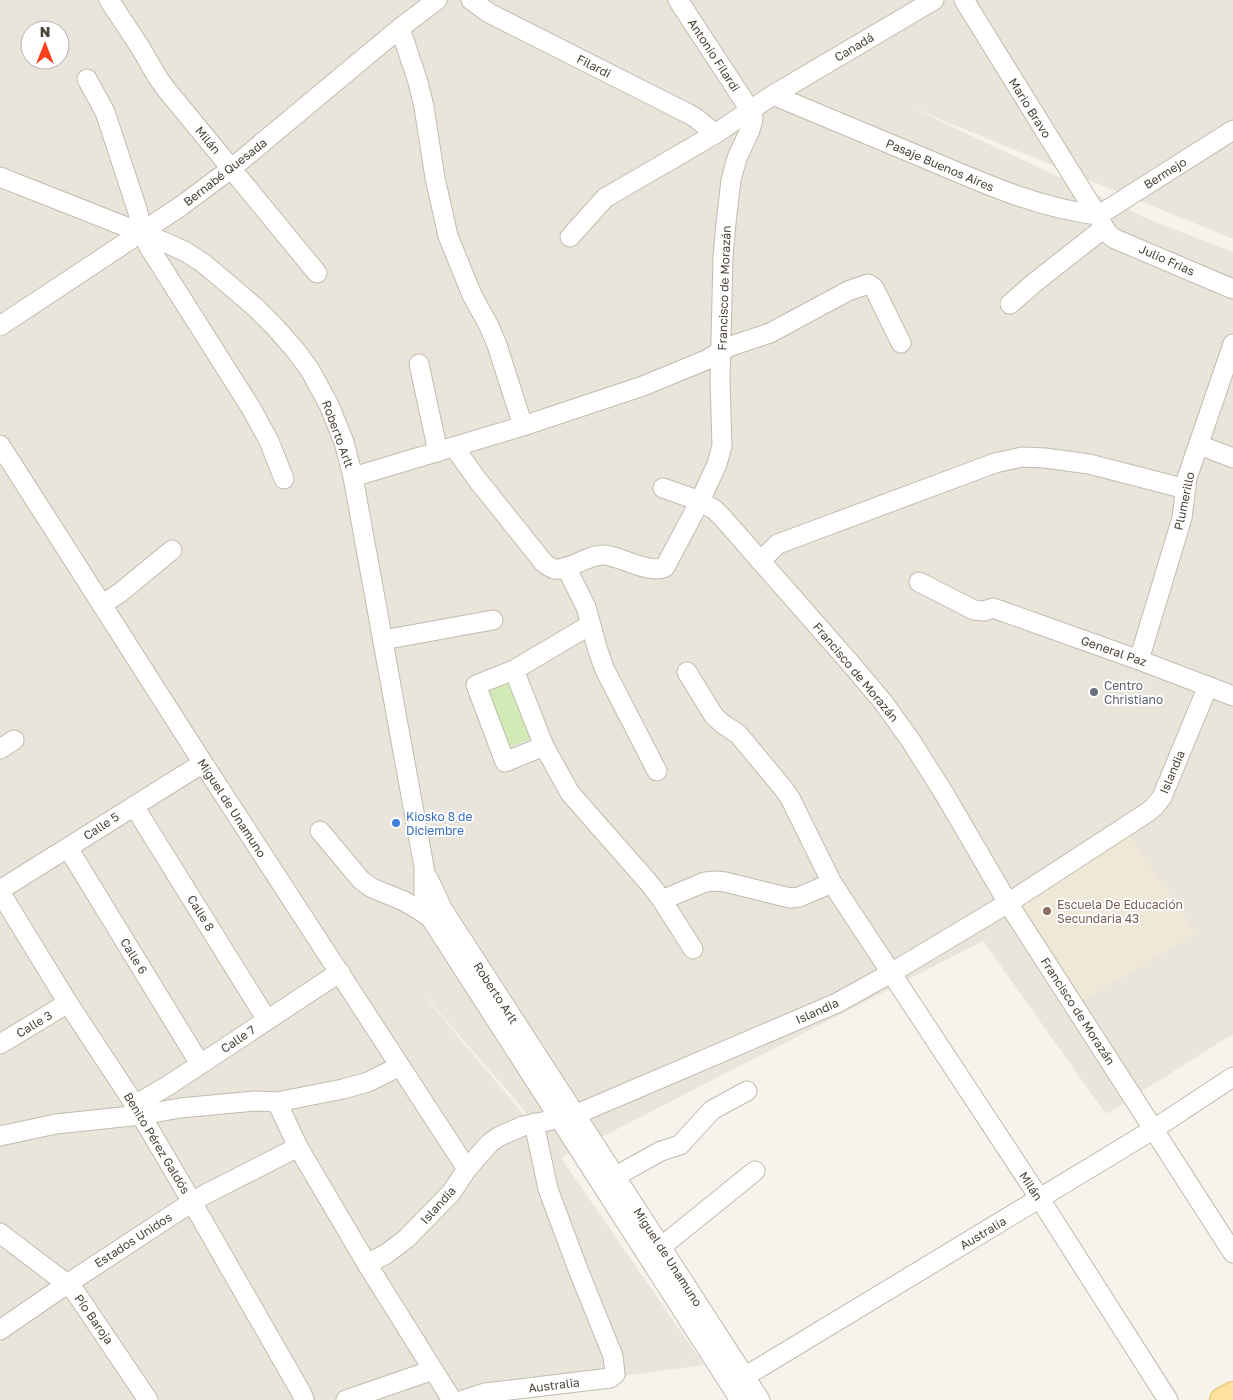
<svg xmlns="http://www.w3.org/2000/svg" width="1233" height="1400" viewBox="0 0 1233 1400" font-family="'Golos Text',sans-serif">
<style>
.residential{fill:#eae5da;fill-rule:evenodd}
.education{fill:#efe8d6}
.grass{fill:#d2eab5}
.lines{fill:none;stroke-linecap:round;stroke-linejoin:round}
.minor-casing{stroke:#c2bbae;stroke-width:21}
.major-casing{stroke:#e6c16a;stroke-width:26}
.minor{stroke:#fff;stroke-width:19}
.major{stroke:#ffe39c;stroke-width:24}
.worship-dot{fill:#6b7280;stroke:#fff;stroke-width:2}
.shop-dot{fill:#3f7fe0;stroke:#fff;stroke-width:2}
.education-dot{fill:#8d6e63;stroke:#fff;stroke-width:2}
.labels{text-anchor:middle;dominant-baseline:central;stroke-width:4;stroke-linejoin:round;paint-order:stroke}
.street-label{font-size:12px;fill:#4b4439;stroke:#fff}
.worship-label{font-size:12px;fill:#5b616d;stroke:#fff;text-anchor:start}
.shop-label{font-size:12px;fill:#366cbe;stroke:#fff;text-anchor:start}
.education-label{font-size:12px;fill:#785e54;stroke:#fff;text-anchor:start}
</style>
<rect width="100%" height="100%" fill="#f6f3ec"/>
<!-- residential -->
<path class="residential" d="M0 0H1233V239L910 107 1155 222 1233 252V1034L1106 1114 983 941 561 1158 704 1365 446 1400H0ZM30 30H60V60H30ZM425 996 518 1103 548 1143 425 997Z"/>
<!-- education -->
<polygon class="education" points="1128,834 1196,933 1082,1001 1019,906"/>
<!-- grass -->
<polygon class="grass" points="509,678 533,738 509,747 486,687"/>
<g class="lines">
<!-- minor casing -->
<g class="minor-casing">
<g id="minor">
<polyline points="109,0 140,47 158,78 166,89 317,273"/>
<polyline points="471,0 489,13 687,113 696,118 715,134"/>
<polyline points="678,0 750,110 753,119 750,130 737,158 731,180 726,223 723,257 720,380 722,446 717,464 700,501 715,510 722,517 851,664 883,702 911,741 945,795 1008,903 1233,1253"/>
<polyline points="964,0 1097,215 1107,210 1233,130"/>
<polyline points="400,28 418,82 424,107 435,178 448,236 472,295 489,326 497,345 523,426"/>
<polyline points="87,79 105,112 137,209 143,233 149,247 251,408 269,441 284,479"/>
<path d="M773 95C826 117 879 139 931 161 985 184 1039 208 1097 215L1108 234 1115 239 1233 289"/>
<polyline points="0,177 162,241 186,252 203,263 234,289 257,309 274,326 296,351 310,370 329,405 344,442 353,477 424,867 424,902 430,917 740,1400"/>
<polyline points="570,237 605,198 715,134 773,95 934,0"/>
<polyline points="1010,304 1034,283 1104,228"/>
<polyline points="0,326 181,206 232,168 400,28 437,0"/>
<polyline points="419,364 438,452"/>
<polyline points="0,445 203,763 467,1169"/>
<polyline points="1199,445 1233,458"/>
<path d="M454 447 476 478 544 563C547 565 551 568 554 569 570 571 588 554 604 555 621 556 650 575 665 567L700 501 663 488"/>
<polyline points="353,477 523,426 643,386 706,360 731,346 770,333 848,291 868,284 874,288 901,343"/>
<polyline points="760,561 778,544 995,463 1022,457 1045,458 1089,464 1186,489"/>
<polyline points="566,567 586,607 598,651 605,670 657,771"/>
<polyline points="919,582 974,610 984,611 993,608 1139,660 1233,696"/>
<polyline points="102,605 121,592 172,550"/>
<polyline points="383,640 493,620"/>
<polyline points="1139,660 1182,518 1187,478 1233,344"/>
<polyline points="514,670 544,746 570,793 649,883 662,900 693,949"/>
<polyline points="687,672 714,716 723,724 738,734 783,788 790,798 832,883 1040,1199 1168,1400"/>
<polyline points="544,746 505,762 476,685 514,670 590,625"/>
<polyline points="0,749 14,740"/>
<polyline points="134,806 267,1020"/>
<polyline points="320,831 361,880 372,888 404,901 430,917"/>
<polyline points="68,848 200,1064"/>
<polyline points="428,878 443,910 760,1400"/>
<polyline points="0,890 203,763"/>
<polyline points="0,892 68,1003 135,1105 192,1202 302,1394 304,1400"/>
<polyline points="662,900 705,882 717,881 725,882 790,898 799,897 832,883"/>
<polyline points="0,1044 68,1003"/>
<polyline points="277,1102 298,1147 367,1264 452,1400"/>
<polyline points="135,1105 169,1085 340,972"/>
<polyline points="0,1136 56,1124 141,1115 180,1108 255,1101 277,1102 343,1089 368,1082 400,1066"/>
<polyline points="616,1176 661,1151 680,1145 712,1110 747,1091"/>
<polyline points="0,1233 67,1284 76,1293 148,1400"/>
<polyline points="661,1247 755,1171"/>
<polyline points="367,1264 386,1254 406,1239 451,1193 467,1169 479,1155 490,1143 498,1137 523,1126 576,1115 584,1111 837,1003 891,973 1008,903 1148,812 1154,807 1162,797 1208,686"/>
<polyline points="0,1330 67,1284 192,1202 206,1194 298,1147"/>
<polyline points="736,1382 1154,1129 1233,1077"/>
<polyline points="346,1400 433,1370"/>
<polyline points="463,1400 485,1393 610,1378 615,1374 613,1356 579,1272 548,1189 534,1123"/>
</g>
</g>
<!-- major casing -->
<g class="major-casing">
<polyline id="major" points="1222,1400 1233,1394"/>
</g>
<!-- minor -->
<use href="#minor" class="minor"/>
<!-- major -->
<use href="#major" class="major"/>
</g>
<!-- markers -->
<circle class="worship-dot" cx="1094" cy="692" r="5"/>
<circle class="shop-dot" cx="396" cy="823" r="5"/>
<circle class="education-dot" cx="1047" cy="911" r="5"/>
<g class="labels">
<!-- street labels -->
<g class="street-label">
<text transform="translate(854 47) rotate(-31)">Canadá</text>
<text transform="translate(714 55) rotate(57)">Antonio Filardi</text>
<text transform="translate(594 66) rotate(27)">Filardi</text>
<text transform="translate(1030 108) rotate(58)">Mario Bravo</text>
<text transform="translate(208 140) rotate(50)">Milán</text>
<text transform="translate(940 165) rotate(23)">Pasaje Buenos Aires</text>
<text transform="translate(225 172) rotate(-38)">Bernabé Quesada</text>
<text transform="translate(1165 173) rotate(-32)">Bermejo</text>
<text transform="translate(1167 260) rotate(24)">Julio Frias</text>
<text transform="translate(724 288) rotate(-88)">Francisco de Morazán</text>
<text transform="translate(338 434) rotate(70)">Roberto Arlt</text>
<text transform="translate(1184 501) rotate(-78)">Plumerillo</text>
<text transform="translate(1114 651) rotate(19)">General Paz</text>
<text transform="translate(856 672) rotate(50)">Francisco de Morazán</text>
<text transform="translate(1172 772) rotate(-67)">Islandia</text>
<text transform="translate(232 808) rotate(57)">Miguel de Unamuno</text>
<text transform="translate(101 826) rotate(-33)">Calle 5</text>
<text transform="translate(201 913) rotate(58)">Calle 8</text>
<text transform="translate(134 956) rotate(58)">Calle 6</text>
<text transform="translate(496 993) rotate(57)">Roberto Arlt</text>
<text transform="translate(817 1011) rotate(-24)">Islandia</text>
<text transform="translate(1078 1011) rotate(57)">Francisco de Morazán</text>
<text transform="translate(34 1024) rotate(-31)">Calle 3</text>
<text transform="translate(238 1039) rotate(-34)">Calle 7</text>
<text transform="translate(157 1143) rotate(59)">Benito Pérez Galdós</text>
<text transform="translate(1031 1186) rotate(57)">Milán</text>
<text transform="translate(438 1205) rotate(-48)">Islandia</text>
<text transform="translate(983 1233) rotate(-31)">Australia</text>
<text transform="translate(133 1240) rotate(-33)">Estados Unidos</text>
<text transform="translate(668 1257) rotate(57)">Miguel de Unamuno</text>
<text transform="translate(94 1319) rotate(55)">Pío Baroja</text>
<text transform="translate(554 1385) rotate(-7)">Australia</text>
</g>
<!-- worship labels -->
<g class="worship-label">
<text x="1104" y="685">Centro<tspan x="1104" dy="14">Christiano</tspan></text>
</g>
<!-- shop labels -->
<g class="shop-label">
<text x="406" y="816">Kiosko 8 de<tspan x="406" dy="14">Diciembre</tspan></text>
</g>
<!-- education labels -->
<g class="education-label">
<text x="1057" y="904">Escuela De Educación<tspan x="1057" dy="14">Secundaria 43</tspan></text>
</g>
</g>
<!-- north arrow -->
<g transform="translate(45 45)"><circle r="24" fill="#ffffff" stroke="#b7b4b0"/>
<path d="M0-4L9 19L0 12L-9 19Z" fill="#fc3f1d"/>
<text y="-8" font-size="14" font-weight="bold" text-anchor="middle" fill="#4b4439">N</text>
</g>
</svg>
